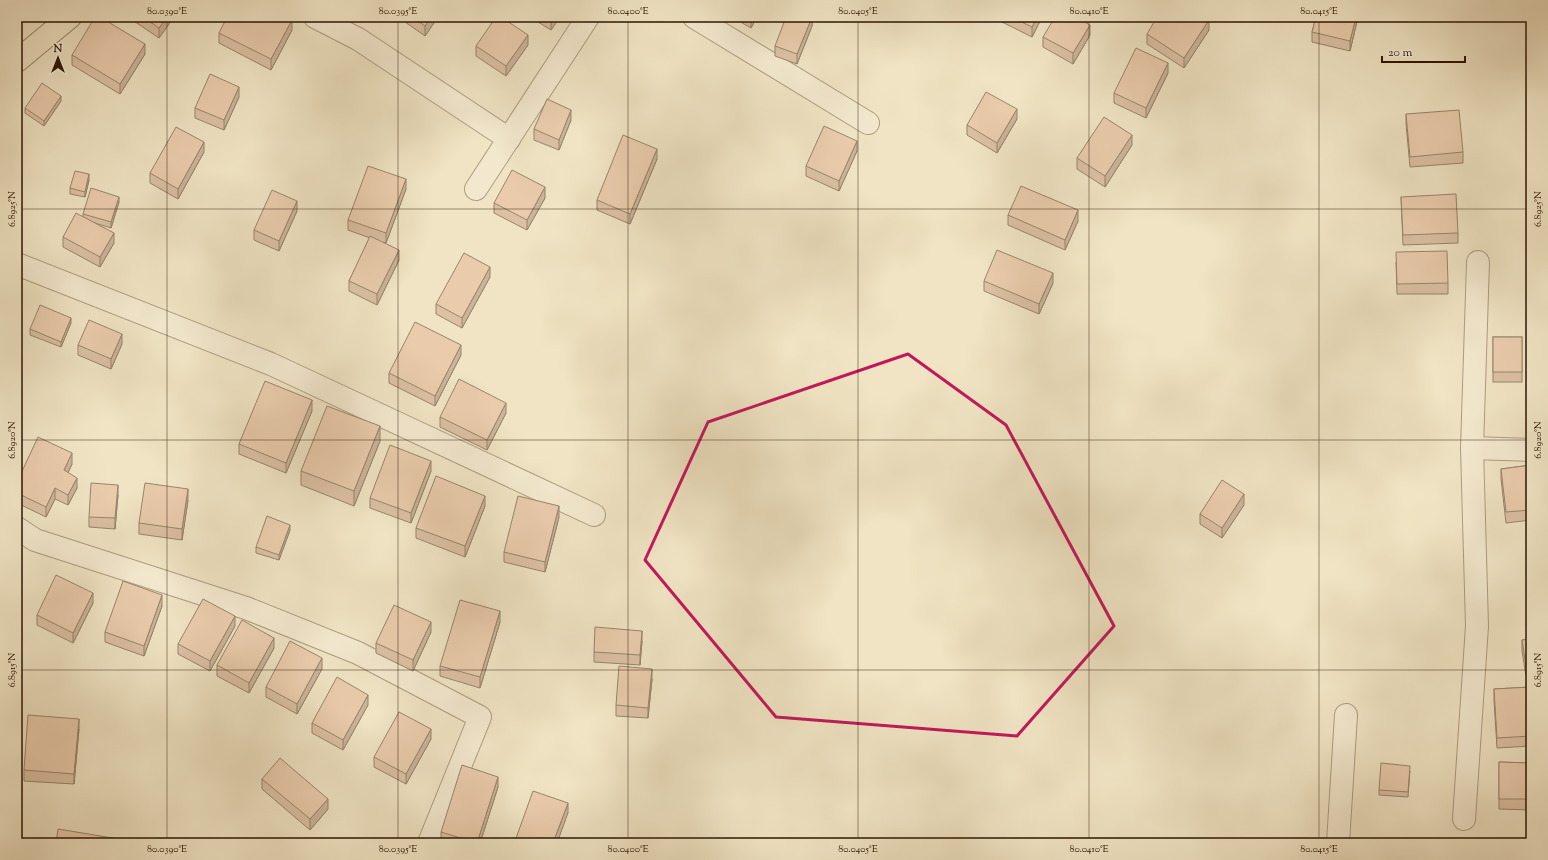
<svg xmlns="http://www.w3.org/2000/svg" width="1548" height="860" viewBox="0 0 1548 860" font-family="'Sorts Mill Goudy',serif">
<style>
.lines{fill:none;stroke-linecap:round;stroke-linejoin:round}
.street-casing{stroke:#5c4831;stroke-width:24}
.primary-casing{stroke:#2b1400;stroke-width:24}
.street{stroke:#f5edd9;stroke-width:22}
.primary{stroke:#f0e4c4;stroke-width:22}
.wall{fill:#c3977d;stroke:#2b1400}
.shaded-wall{fill:#9f7b66;stroke:#2b1400}
.building{fill:#e3b091;stroke:#2b1400}
.marked{fill:none;stroke:#c2185b;stroke-width:3;stroke-linejoin:round}
.ticks{fill:none;stroke:#2b1400;stroke-width:1;stroke-opacity:0.45}
.neatline{fill:none;stroke:#2b1400;stroke-width:1.5}
.ticks-label{font-size:10px;text-anchor:middle;fill:#2b1400}
</style>
<rect width="100%" height="100%" fill="#f0e4c4"/>
<filter id="stains"><feTurbulence type="fractalNoise" baseFrequency=".005" numOctaves="4"/><feColorMatrix values="0 0 0 0 .2 0 0 0 0 .09 0 0 0 0 .02 0 0 0 .5 -.17"/></filter>
<radialGradient id="worn" r=".72"><stop offset=".6" stop-color="#630" stop-opacity="0"/><stop offset="1" stop-color="#630" stop-opacity=".3"/></radialGradient>
<g class="lines">
<!-- street casing -->
<g class="street-casing">
<g id="street">
<polyline points="315,17 358,39 509,139"/>
<polyline points="694,17 868,123"/>
<polyline points="476,189 588,17"/>
<polyline points="17,264 271,364 594,515"/>
<polyline points="1472,448 1478,262"/>
<polyline points="17,528 35,540 246,608 358,653 480,717 429,843"/>
<polyline points="1464,819 1477,626 1472,448 1531,450"/>
<polyline points="1338,843 1346,715"/>
</g>
</g>
<!-- primary casing -->
<g class="primary-casing">
<polyline id="primary" points="17,61 70,17"/>
</g>
<!-- street -->
<use href="#street" class="street"/>
<!-- primary -->
<use href="#primary" class="primary"/>
</g>
<!-- wall -->
<g class="wall">
<polygon points="128,17 174,17 159,38"/>
<polygon points="398,17 438,17 425,36"/>
<polygon points="530,17 560,17 551,30"/>
<polygon points="732,17 757,17 751,28"/>
<polygon points="812,17 812,26 797,64 775,56 775,46"/>
<polygon points="992,17 1042,17 1032,37"/>
<polygon points="1316,17 1358,17 1350,51 1312,42 1312,32"/>
<polygon points="292,30 271,70 219,43 219,33"/>
<polygon points="1209,30 1184,68 1147,44 1147,34"/>
<polygon points="1090,35 1073,64 1043,47 1043,37"/>
<polygon points="528,45 506,76 476,56 476,46"/>
<polygon points="145,54 120,94 72,65 72,55"/>
<polygon points="1168,73 1146,118 1114,103 1114,93"/>
<polygon points="239,97 224,130 195,118 195,108"/>
<polygon points="61,101 44,126 25,113 25,108"/>
<polygon points="1406,114 1463,152 1463,163 1410,167 1406,124"/>
<polygon points="1017,119 997,153 967,135 967,125"/>
<polygon points="571,120 559,150 534,140 534,129"/>
<polygon points="1132,145 1105,187 1077,169 1077,158"/>
<polygon points="857,151 839,191 806,176 806,166"/>
<polygon points="204,152 178,199 150,183 150,173"/>
<polygon points="657,159 630,224 597,210 597,200"/>
<polygon points="89,180 85,197 70,194 70,188"/>
<polygon points="406,189 386,243 383,242 399,260 377,305 349,291 349,281 370,238 348,230 348,220"/>
<polygon points="1401,197 1458,233 1458,243 1403,245"/>
<polygon points="545,198 527,230 494,213 494,203"/>
<polygon points="119,202 111,228 92,222 114,243 100,267 63,247 63,237 83,217 83,214"/>
<polygon points="297,211 279,251 254,240 254,230"/>
<polygon points="1008,215 1078,221 1065,250 1008,225"/>
<polygon points="1396,262 1448,283 1448,294 1397,294"/>
<polygon points="490,277 462,328 436,314 436,304"/>
<polygon points="984,281 1053,283 1039,314 984,291"/>
<polygon points="71,323 61,347 30,335 30,329"/>
<rect x="1493" y="337" width="29" height="45"/>
<polygon points="122,344 111,369 78,355 78,345"/>
<polygon points="461,355 435,406 389,383 389,373"/>
<rect x="1529" y="356" width="2" height="29"/>
<polygon points="312,411 286,473 239,454 239,444"/>
<polygon points="506,413 487,450 440,427 440,417"/>
<polygon points="380,441 354,506 301,485 301,471"/>
<polygon points="72,464 68,473 77,488 68,505 55,499 46,517 17,503 17,482"/>
<polygon points="1531,465 1531,520 1506,523 1501,479 1501,469"/>
<polygon points="431,471 411,523 370,508 370,498"/>
<polygon points="118,495 115,529 89,527 89,517"/>
<polygon points="188,500 182,540 139,534 139,523"/>
<polygon points="1244,505 1222,538 1200,524 1200,514"/>
<polygon points="485,506 465,557 416,538 416,528"/>
<polygon points="559,517 545,572 504,562 504,552"/>
<polygon points="290,530 279,560 256,553 256,547"/>
<polygon points="93,603 73,643 37,625 37,615"/>
<polygon points="162,606 144,656 105,642 105,632"/>
<polygon points="500,622 480,688 440,676 440,666"/>
<polygon points="235,626 210,671 178,654 178,644"/>
<polygon points="431,632 413,671 376,653 376,643"/>
<polygon points="1531,639 1531,675 1526,676 1522,651 1522,640"/>
<polygon points="642,641 640,665 594,662 594,652"/>
<polygon points="274,648 249,693 217,676 217,665"/>
<polygon points="322,669 297,714 266,697 266,687"/>
<polygon points="652,679 648,718 616,716 616,705"/>
<polygon points="1531,687 1531,746 1497,748 1494,700 1494,689"/>
<polygon points="368,705 343,750 312,733 312,723"/>
<polygon points="79,729 74,784 24,781 24,770"/>
<polygon points="431,739 406,784 374,767 374,757"/>
<polygon points="1499,762 1531,763 1531,810 1499,809"/>
<polygon points="1410,771 1408,797 1379,795 1379,790"/>
<polygon points="262,779 328,809 310,830 262,789"/>
<polygon points="498,787 480,843 444,843 441,842 441,832"/>
</g>
<!-- shaded-wall -->
<g class="shaded-wall">
<polygon points="167,17 174,17 159,38 159,28"/>
<polygon points="431,17 438,17 425,36 425,26"/>
<polygon points="553,17 560,17 551,30 551,20"/>
<polygon points="751,17 757,17 751,28"/>
<polygon points="812,17 812,26 797,64 797,54"/>
<polygon points="1037,17 1042,17 1032,37 1032,27"/>
<polygon points="1356,17 1358,17 1350,51 1350,41"/>
<polygon points="292,20 292,30 271,70 271,59"/>
<polygon points="1209,20 1209,30 1184,68 1184,58"/>
<polygon points="1090,25 1090,35 1073,64 1073,53"/>
<polygon points="528,35 528,45 506,76 506,66"/>
<polygon points="145,44 145,54 120,94 120,84"/>
<polygon points="1168,63 1168,73 1146,118 1146,108"/>
<polygon points="239,87 239,97 224,130 224,120"/>
<polygon points="61,96 61,101 44,126 44,121"/>
<polygon points="1017,109 1017,119 997,153 997,143"/>
<polygon points="571,110 571,120 559,150 559,140"/>
<polygon points="1132,135 1132,145 1105,187 1105,176"/>
<polygon points="857,141 857,151 839,191 839,181"/>
<polygon points="204,142 204,152 178,199 178,189"/>
<polygon points="657,149 657,159 630,224 630,214"/>
<polygon points="89,174 89,180 85,197 85,192"/>
<polygon points="406,179 406,189 386,243 386,233"/>
<polygon points="545,187 545,198 527,230 527,220"/>
<polygon points="119,197 119,202 111,228 111,222"/>
<polygon points="297,201 297,211 279,251 279,241"/>
<polygon points="1078,210 1078,221 1065,250 1065,240"/>
<polygon points="114,233 114,243 100,267 100,257"/>
<polygon points="399,250 399,260 377,305 377,294"/>
<polygon points="490,267 490,277 462,328 462,318"/>
<polygon points="1053,273 1053,283 1039,314 1039,304"/>
<polygon points="71,318 71,323 61,347 61,342"/>
<polygon points="122,334 122,344 111,369 111,359"/>
<polygon points="461,345 461,355 435,406 435,396"/>
<polygon points="312,400 312,411 286,473 286,463"/>
<polygon points="506,403 506,413 487,450 487,440"/>
<polygon points="380,426 380,441 354,506 354,491"/>
<polygon points="72,453 72,464 64,481 64,470"/>
<polygon points="431,461 431,471 411,523 411,513"/>
<polygon points="77,478 77,488 68,505 68,495"/>
<polygon points="118,485 118,495 115,529 115,518"/>
<polygon points="55,488 55,499 46,517 46,507"/>
<polygon points="188,489 188,500 182,540 182,529"/>
<polygon points="1244,494 1244,505 1222,538 1222,528"/>
<polygon points="485,496 485,506 465,557 465,546"/>
<polygon points="559,506 559,517 545,572 545,562"/>
<polygon points="290,525 290,530 279,560 279,555"/>
<polygon points="93,593 93,603 73,643 73,633"/>
<polygon points="162,595 162,606 144,656 144,646"/>
<polygon points="500,611 500,622 480,688 480,677"/>
<polygon points="235,616 235,626 210,671 210,661"/>
<polygon points="431,622 431,632 413,671 413,660"/>
<polygon points="642,631 642,641 640,665 640,655"/>
<polygon points="274,638 274,648 249,693 249,683"/>
<polygon points="322,658 322,669 297,714 297,704"/>
<polygon points="652,669 652,679 648,718 648,708"/>
<polygon points="368,695 368,705 343,750 343,740"/>
<polygon points="79,719 79,729 74,784 74,774"/>
<polygon points="431,729 431,739 406,784 406,774"/>
<polygon points="498,777 498,787 480,843 477,843"/>
<polygon points="328,799 328,809 310,830 310,819"/>
<polygon points="568,803 568,813 557,843 553,843"/>
</g>
<!-- building -->
<g class="building">
<polygon points="95,17 100,17 145,44 120,84 72,55"/>
<polygon points="143,17 167,17 159,28"/>
<polygon points="227,17 287,17 292,20 271,59 219,33"/>
<polygon points="412,17 431,17 425,26"/>
<polygon points="496,17 501,17 528,35 506,66 476,46"/>
<polygon points="546,17 553,17 551,20"/>
<polygon points="786,17 812,17 797,54 775,46"/>
<polygon points="1012,17 1037,17 1032,27"/>
<polygon points="1055,17 1075,17 1090,25 1073,53 1043,37"/>
<polygon points="1157,17 1205,17 1209,20 1184,58 1147,34"/>
<polygon points="1316,17 1356,17 1350,41 1312,32"/>
<polygon points="1136,48 1168,63 1146,108 1114,93"/>
<polygon points="210,74 239,87 224,120 195,108"/>
<polygon points="42,83 61,96 44,121 25,108"/>
<polygon points="986,92 1017,109 997,143 967,125"/>
<polygon points="547,99 571,110 559,140 534,129"/>
<polygon points="1459,110 1463,152 1410,157 1406,114"/>
<polygon points="1104,117 1132,135 1105,176 1077,158"/>
<polygon points="824,126 857,141 839,181 806,166"/>
<polygon points="176,127 204,142 178,189 150,173"/>
<polygon points="623,135 657,149 630,214 597,200"/>
<polygon points="368,166 406,179 386,233 348,220"/>
<polygon points="512,170 545,187 527,220 494,203"/>
<polygon points="75,171 89,174 85,192 70,188"/>
<polygon points="1021,186 1078,210 1065,240 1008,215"/>
<polygon points="91,188 119,197 111,222 83,214"/>
<polygon points="272,190 297,201 279,241 254,230"/>
<polygon points="1456,194 1458,233 1403,235 1401,197"/>
<polygon points="76,213 114,233 100,257 63,237"/>
<polygon points="370,236 399,250 377,294 349,281"/>
<polygon points="997,250 1053,273 1039,304 984,281"/>
<polygon points="1447,251 1448,283 1397,284 1396,252"/>
<polygon points="464,253 490,267 462,318 436,304"/>
<polygon points="40,305 71,318 61,342 30,329"/>
<polygon points="89,320 122,334 111,359 78,345"/>
<polygon points="415,322 461,345 435,396 389,373"/>
<rect x="1493" y="337" width="29" height="35"/>
<rect x="1529" y="356" width="2" height="24"/>
<polygon points="459,379 506,403 487,440 440,417"/>
<polygon points="265,381 312,400 286,463 239,444"/>
<polygon points="327,406 380,426 354,491 301,471"/>
<polygon points="38,437 72,453 64,470 77,478 68,495 55,488 46,507 17,493 17,482"/>
<polygon points="390,445 431,461 411,513 370,498"/>
<polygon points="1531,465 1531,510 1506,512 1501,469"/>
<polygon points="436,476 485,496 465,546 416,528"/>
<polygon points="1222,480 1244,494 1222,528 1200,514"/>
<polygon points="91,483 118,485 115,518 89,517"/>
<polygon points="145,483 188,489 182,529 139,523"/>
<polygon points="518,496 559,506 545,562 504,552"/>
<polygon points="267,516 290,525 279,555 256,547"/>
<polygon points="56,575 93,593 73,633 37,615"/>
<polygon points="123,581 162,595 144,646 105,632"/>
<polygon points="203,599 235,616 210,661 178,644"/>
<polygon points="460,600 500,611 480,677 440,666"/>
<polygon points="394,605 431,622 413,660 376,643"/>
<polygon points="242,620 274,638 249,683 217,665"/>
<polygon points="595,627 642,631 640,655 594,652"/>
<polygon points="1531,639 1531,665 1526,666 1522,640"/>
<polygon points="290,641 322,658 297,704 266,687"/>
<polygon points="619,666 652,669 648,708 616,705"/>
<polygon points="337,677 368,695 343,740 312,723"/>
<polygon points="1531,687 1531,736 1497,738 1494,689"/>
<polygon points="399,712 431,729 406,774 374,757"/>
<polygon points="28,715 79,719 74,774 24,770"/>
<polygon points="280,758 328,799 310,819 262,779"/>
<polygon points="1499,762 1531,763 1531,799 1499,799"/>
<polygon points="1381,763 1410,766 1408,792 1379,790"/>
<polygon points="462,765 498,777 477,843 441,832"/>
<polygon points="533,791 568,803 553,843 520,843 515,841"/>
<polygon points="58,829 125,840 124,843 56,843"/>
</g>
<!-- marked area -->
<path d="M0 0H1548V860H0ZM908 354 1006 425 1114 626 1017 736 776 717 645 560 708 422Z" fill="#f0e4c4" fill-opacity=".55" fill-rule="evenodd"/>
<path class="marked" d="M908 354 1006 425 1114 626 1017 736 776 717 645 560 708 422Z"/>
<!-- ticks -->
<path class="ticks" d="M167 17V843M398 17V843M628 17V843M858 17V843M1089 17V843M1319 17V843M17 209H1531M17 440H1531M17 670H1531"/>
<!-- margin -->
<rect width="1548" height="860" fill="none" stroke="#f0e4c4" stroke-width="44"/>
<!-- north arrow -->
<g transform="translate(58 58)" stroke="#f5edd9" stroke-width="3" paint-order="stroke">
<path d="M0-3L7 15L0 10L-7 15Z" fill="#2b1400"/>
<text y="-6" font-size="11" font-weight="bold" text-anchor="middle" fill="#2b1400">N</text>
</g>
<!-- scale -->
<path d="M1382 56v6h83v-6" fill="none" stroke="#2b1400" stroke-width="2"/>
<text x="1388" y="56" font-size="12" fill="#2b1400" stroke="#f5edd9" stroke-width="3" paint-order="stroke">20 m</text>
<rect x="22" y="22" width="1504" height="816" class="neatline"/>
<g class="ticks-label">
<text x="167" y="14">80.0390°E</text>
<text x="398" y="14">80.0395°E</text>
<text x="628" y="14">80.0400°E</text>
<text x="858" y="14">80.0405°E</text>
<text x="1089" y="14">80.0410°E</text>
<text x="1319" y="14">80.0415°E</text>
<text transform="translate(11 209) rotate(-90)" y="4">6.8925°N</text>
<text transform="translate(1537 209) rotate(-90)" y="4">6.8925°N</text>
<text transform="translate(11 440) rotate(-90)" y="4">6.8920°N</text>
<text transform="translate(1537 440) rotate(-90)" y="4">6.8920°N</text>
<text transform="translate(11 670) rotate(-90)" y="4">6.8915°N</text>
<text transform="translate(1537 670) rotate(-90)" y="4">6.8915°N</text>
<text x="167" y="852">80.0390°E</text>
<text x="398" y="852">80.0395°E</text>
<text x="628" y="852">80.0400°E</text>
<text x="858" y="852">80.0405°E</text>
<text x="1089" y="852">80.0410°E</text>
<text x="1319" y="852">80.0415°E</text>
</g>
<rect width="100%" height="100%" filter="url(#stains)"/>
<rect width="100%" height="100%" fill="url(#worn)"/>
</svg>
